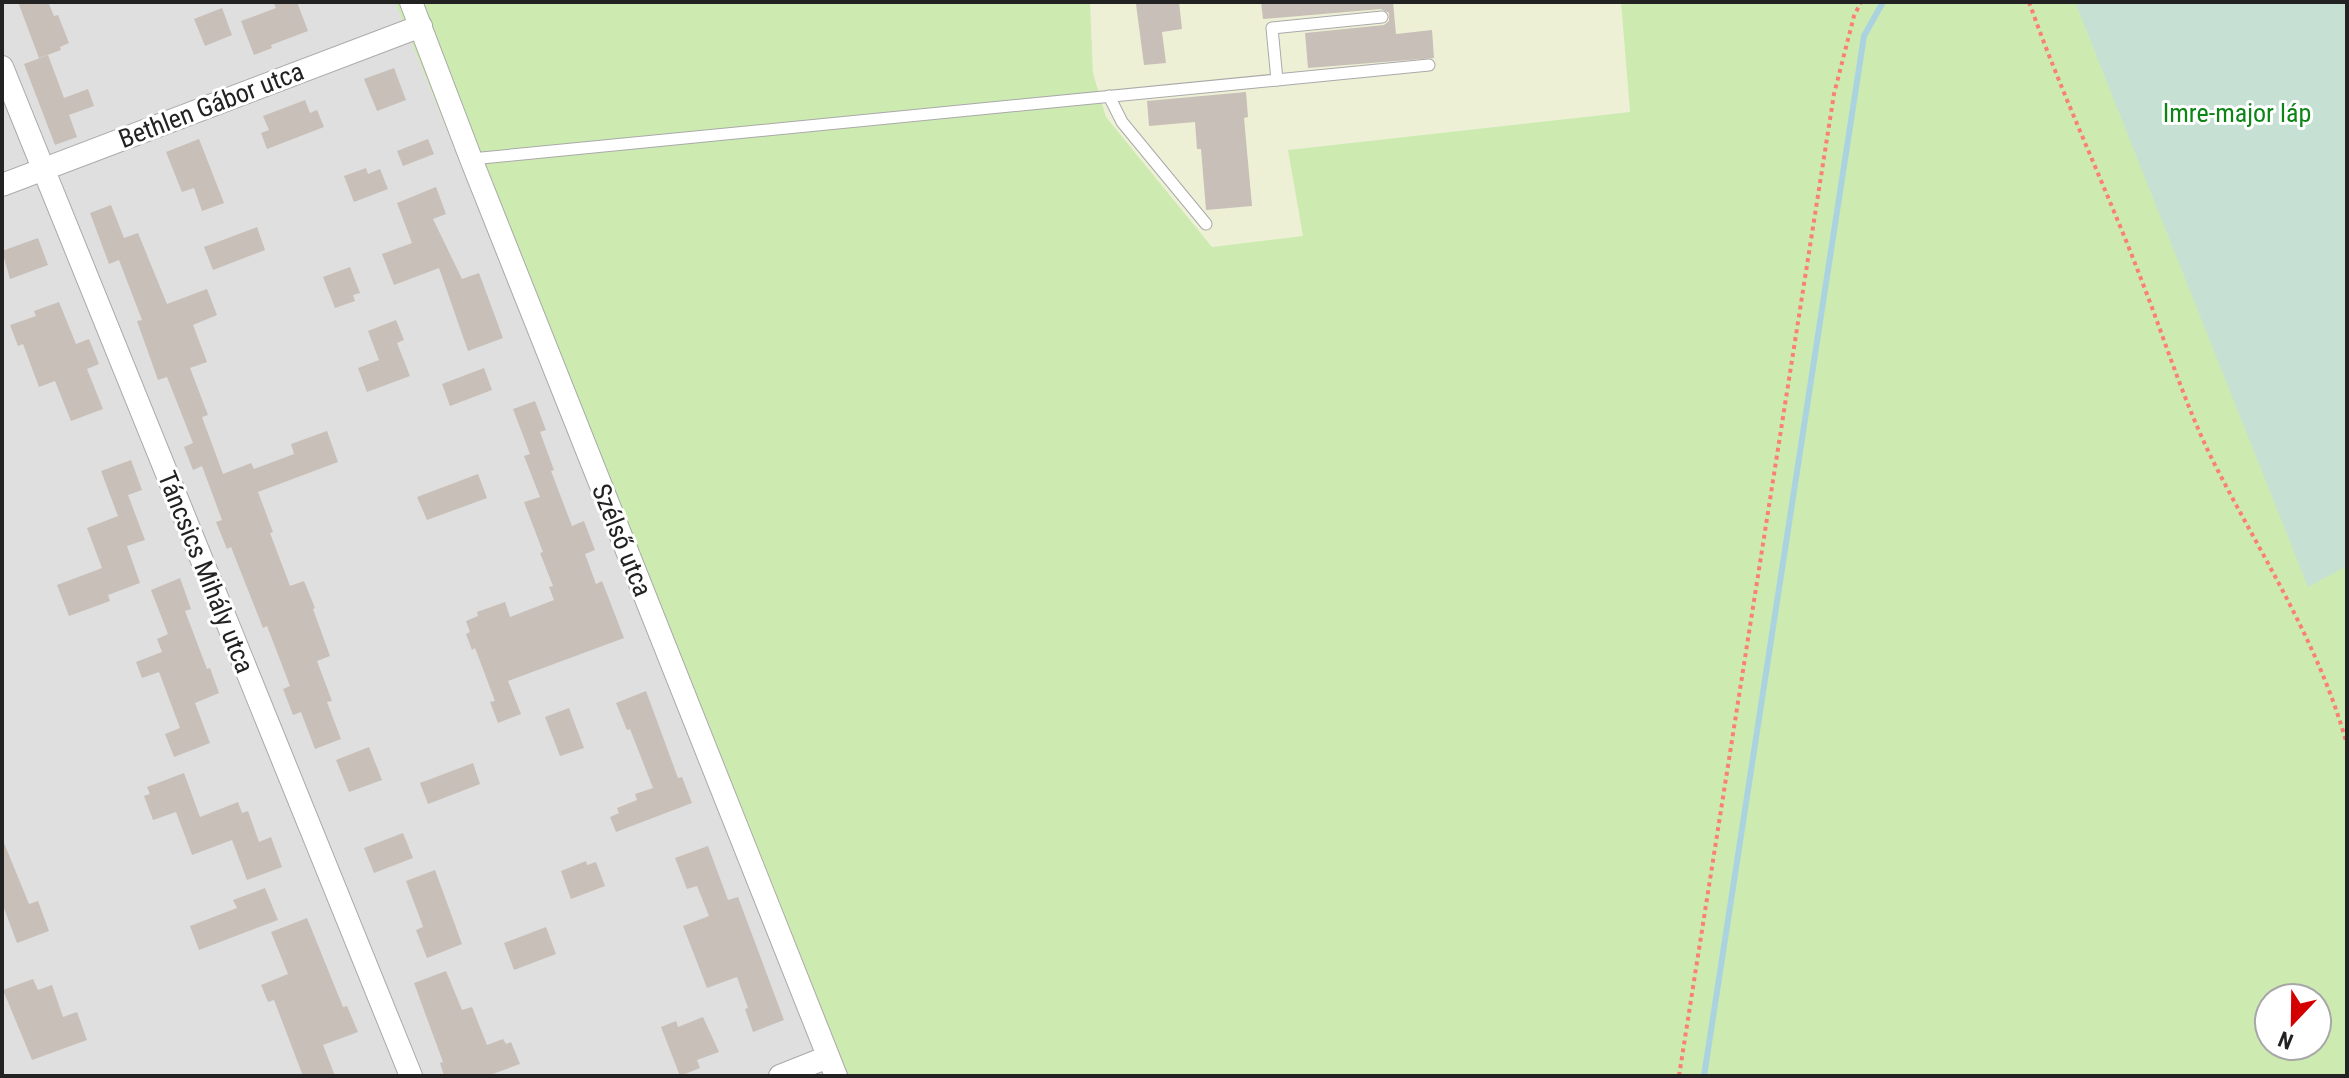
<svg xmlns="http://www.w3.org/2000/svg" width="2349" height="1078" viewBox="0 0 2349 1078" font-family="'Roboto Condensed',sans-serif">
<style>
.residential{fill:#e0dfdf}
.farmland{fill:#eef0d5}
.grass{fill:#cdebb0;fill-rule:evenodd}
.wetland{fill:#c6e0d4}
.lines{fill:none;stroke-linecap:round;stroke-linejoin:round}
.stream{stroke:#aad3df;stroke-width:6}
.building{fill:#c7bfb8}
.service-casing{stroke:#a9a9a9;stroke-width:13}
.minor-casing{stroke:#a9a9a9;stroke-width:24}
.path{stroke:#fa8072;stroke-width:4;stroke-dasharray:4 4;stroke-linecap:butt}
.service{stroke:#fff;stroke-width:11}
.minor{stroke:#fff;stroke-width:22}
.labels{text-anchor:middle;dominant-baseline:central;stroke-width:6;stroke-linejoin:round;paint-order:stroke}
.street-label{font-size:26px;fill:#222;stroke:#fff}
.park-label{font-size:26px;fill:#0c8416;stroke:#fff}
</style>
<rect width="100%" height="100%" fill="#f2efe9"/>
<!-- residential -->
<polygon class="residential" points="2,2 395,2 832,1076 2,1076"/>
<!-- farmland -->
<polygon class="farmland" points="1090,2 1621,2 1630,112 1288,150 1303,237 1212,247 1106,117 1093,73"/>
<!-- grass -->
<path class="grass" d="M395 2H1090L1093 73 1106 117 1212 247 1303 236 1288 150 1630 112 1621 2H2347V1076H832ZM2269 998H2317V1046H2269Z"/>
<!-- wetland -->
<polygon class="wetland" points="2075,2 2347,2 2347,566 2308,587"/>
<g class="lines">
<!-- stream -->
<polyline class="stream" points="1704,1076 1864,36 1883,2"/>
</g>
<!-- building -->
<g class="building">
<polygon points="18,2 48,2 54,16 58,15 69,43 60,47 61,50 39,58"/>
<polygon points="273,2 297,2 308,31 271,45 272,48 254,55 241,21 276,8"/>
<polygon points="1152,2 1179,2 1182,29 1162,32 1166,63 1144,65 1136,4"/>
<polygon points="1261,2 1393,2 1396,34 1432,30 1434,58 1308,68 1305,33 1384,25 1389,21 1389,13 1381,9 1263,19"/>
<polygon points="222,8 232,35 205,46 194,19"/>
<polygon points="48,55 64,98 88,89 94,106 69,115 77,137 55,145 24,64"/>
<polygon points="394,68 406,100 377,111 364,79"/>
<polygon points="1246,92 1248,117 1244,118 1252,206 1206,210 1201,149 1197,149 1195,122 1149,126 1147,101"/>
<polygon points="305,100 310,113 317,110 324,127 267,149 261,133 269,130 263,116"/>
<polygon points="199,139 224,203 202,211 194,188 182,192 166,152"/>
<polygon points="428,139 434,154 403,166 397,151"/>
<polygon points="366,168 368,174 380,169 388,189 354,202 344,176"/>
<polygon points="436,187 446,214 433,219 462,279 479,273 503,338 468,351 439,268 394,285 382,254 412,243 397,203"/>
<polygon points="111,205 124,238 138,233 167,304 207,289 217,315 193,325 207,362 190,368 208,415 202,417 223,474 251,463 254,469 294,454 291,444 327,431 338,462 258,492 273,532 270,533 290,586 304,581 315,608 313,609 330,656 317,661 332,701 327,702 341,739 315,749 301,712 293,715 283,689 290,686 267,626 263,628 231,547 227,549 216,522 222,520 202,466 193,470 184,447 193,443 167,377 158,380 137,321 142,320 119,260 109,264 90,213"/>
<polygon points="257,227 265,250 213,270 204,247"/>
<polygon points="38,238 48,265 10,279 2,251"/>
<polygon points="350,267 360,293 353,295 355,301 335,308 323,277"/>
<polygon points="59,302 76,344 89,339 99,364 87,369 103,409 71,421 55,381 39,387 23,344 18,346 10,325 36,316 34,311"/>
<polygon points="396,320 404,340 397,343 410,376 367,392 358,368 379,360 368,331"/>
<polygon points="484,368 492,390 450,406 442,384"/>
<polygon points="535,401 546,430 540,432 554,470 551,471 572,526 584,521 595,550 585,554 596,584 602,581 624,638 508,681 521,714 498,723 490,702 495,701 475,648 472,650 466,634 470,632 466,621 478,616 477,612 505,602 510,617 554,600 549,587 553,586 540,553 543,552 524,502 540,497 524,456 530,454 513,409"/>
<polygon points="131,460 142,490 128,495 145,540 127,546 140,583 108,595 110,601 69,616 57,585 102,568 87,528 118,516 101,471"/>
<polygon points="478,474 487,498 427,520 417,497"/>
<polygon points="180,578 191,609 185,611 207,669 210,668 219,693 195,703 210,743 174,757 165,734 180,728 159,672 142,678 136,662 162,652 157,639 168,634 151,590"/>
<polygon points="646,691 678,778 682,777 692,803 616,832 610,817 619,813 617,808 637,800 635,794 653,788 630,729 627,730 616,703"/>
<polygon points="569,708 584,748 560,756 545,717"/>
<polygon points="369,747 382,780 349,792 336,760"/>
<polygon points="473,763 480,784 428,804 420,783"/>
<polygon points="184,773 200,817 238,802 242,813 248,811 259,842 271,837 282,867 247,880 232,840 192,855 176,812 153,820 144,796 150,794 147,787"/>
<polygon points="403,833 413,858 374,873 364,848"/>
<polygon points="2,838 29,904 38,901 49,931 17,943 2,903"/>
<polygon points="708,846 728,900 738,897 784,1020 753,1032 745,1009 748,1008 737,977 707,988 683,926 709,916 697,886 687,889 675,858"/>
<polygon points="586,861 587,865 596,862 605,886 571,899 561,871"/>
<polygon points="435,870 462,944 427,958 416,930 423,927 421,921 406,881"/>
<polygon points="265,888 278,920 199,950 190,926 237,908 233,900"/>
<polygon points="307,918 343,1007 347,1006 358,1032 323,1045 335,1076 303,1076 274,1000 268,1002 261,985 288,974 271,932"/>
<polygon points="546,927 556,954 514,970 504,943"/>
<polygon points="446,971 462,1010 472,1007 487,1045 503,1039 506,1044 511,1042 520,1064 487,1076 444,1076 440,1063 443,1062 414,983"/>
<polygon points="33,979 38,990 52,985 63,1017 77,1012 87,1040 32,1060 3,990"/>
<polygon points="703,1017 719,1052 697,1060 700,1068 680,1076 661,1027 676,1021 678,1027"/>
</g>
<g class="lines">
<!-- service casing -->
<g class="service-casing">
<g id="service">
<polyline points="1277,80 1272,28 1382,17"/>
<polyline points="1109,96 1122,122 1206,224"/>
<polyline points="471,159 1429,65"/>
</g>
</g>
<!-- minor casing -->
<g class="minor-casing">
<g id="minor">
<polyline points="411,2 471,159 836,1076"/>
<polyline points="2,67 411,1076"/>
<polyline points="2,185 421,26"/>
<polyline points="780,1076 828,1057"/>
</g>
</g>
<!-- path -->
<g class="path">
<path d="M2029 2C2063 98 2107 189 2143 284 2166 343 2184 402 2212 459 2260 554 2319 642 2347 745"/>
<polyline points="1679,1076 1834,94 1854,16 1861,2"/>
</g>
<!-- service -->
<use href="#service" class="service"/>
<!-- minor -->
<use href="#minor" class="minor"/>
</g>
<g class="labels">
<!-- street labels -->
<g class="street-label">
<text transform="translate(211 105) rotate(-21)">Bethlen Gábor utca</text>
<text transform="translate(622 540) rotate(68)">Szélső utca</text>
<text transform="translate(206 572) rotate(68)">Táncsics Mihály utca</text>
</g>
<!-- park labels -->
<g class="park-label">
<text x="2237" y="113">Imre-major láp</text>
</g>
</g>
<!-- border -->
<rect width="2349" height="1078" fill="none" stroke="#222222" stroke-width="8"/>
<!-- north arrow -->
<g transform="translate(2293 1022) rotate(202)"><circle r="38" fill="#ffffff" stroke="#a7a7a7" stroke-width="2"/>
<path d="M0-6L14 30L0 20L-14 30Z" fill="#d40000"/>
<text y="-12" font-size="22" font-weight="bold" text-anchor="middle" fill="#222222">N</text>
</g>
</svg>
